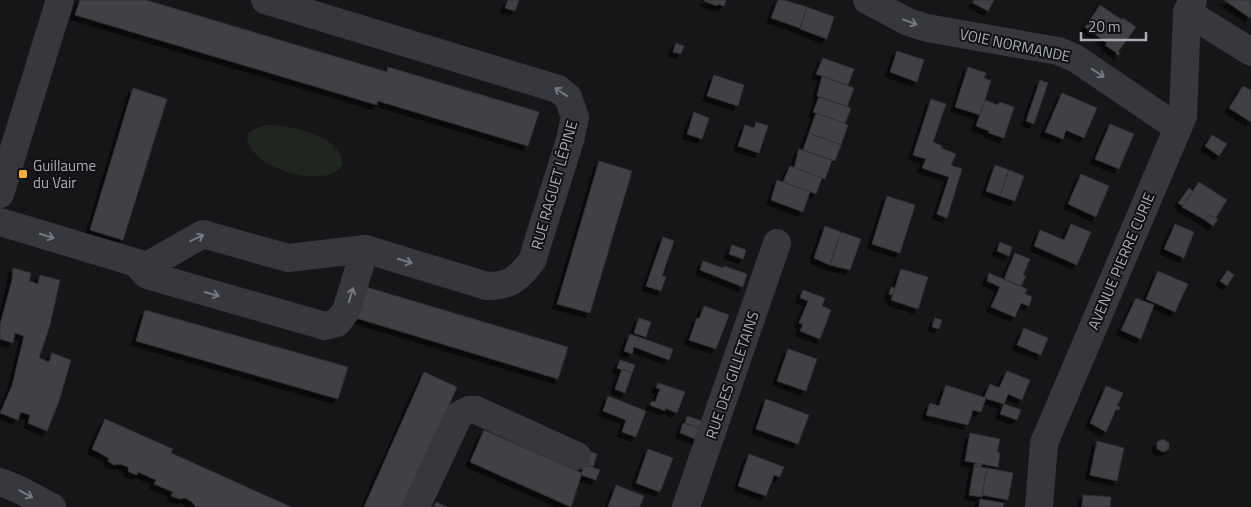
<svg xmlns="http://www.w3.org/2000/svg" width="1251" height="507" viewBox="0 0 1251 507" font-family="'Titillium Web',sans-serif">
<style>
.green{fill:#1e261f}
.building{fill:#404145;stroke:#303034;filter:url(#shadow)}
.lines{fill:none;stroke-linecap:round;stroke-linejoin:round}
.minor{stroke:#37383d;stroke-width:28}
.oneway{stroke:#757881}
.poi-dot{fill:#f2b134;stroke:#111113;stroke-width:2}
.labels{text-anchor:middle;dominant-baseline:central;stroke-width:4;stroke-linejoin:round;paint-order:stroke}
.street-label{font-size:15px;fill:#a8adb8;stroke:#111113}
.poi-label{font-size:15px;fill:#a8adb8;stroke:#111113;text-anchor:start}
</style>
<defs>
<filter id="shadow"><feDropShadow dx="-4.5" dy="4.5" stdDeviation="0" flood-color="#0009"/></filter>
</defs>
<rect width="100%" height="100%" fill="#161618"/>
<!-- green -->
<path class="green" d="M266 125C289 125 340 134 343 164 341 166 340 168 338 170 316 188 245 166 247 134L255 129Z"/>
<!-- building -->
<g class="building">
<polygon points="80,0 146,0 387,72 388,67 539,112 528,146 378,101 377,105 75,15"/>
<polygon points="508,0 519,0 515,11 505,8"/>
<polygon points="705,0 726,0 724,6 718,4 717,6 704,1"/>
<polygon points="778,0 784,0 807,7 800,28 771,18"/>
<polygon points="974,0 994,0 988,11 973,3"/>
<polygon points="1224,0 1251,0 1251,17 1250,18"/>
<polygon points="1100,5 1122,20 1123,18 1136,27 1118,52 1120,53 1119,55 1116,54 1117,53 1105,45 1107,43 1085,27"/>
<polygon points="807,7 834,17 827,39 800,29"/>
<polygon points="676,43 684,46 681,54 673,52"/>
<polygon points="897,51 924,60 917,82 890,72"/>
<polygon points="823,58 854,69 848,85 816,74"/>
<polygon points="968,67 986,73 984,78 991,81 980,115 955,107"/>
<polygon points="714,75 744,85 738,106 707,96"/>
<polygon points="822,76 854,88 847,107 817,96"/>
<polygon points="1040,80 1048,83 1034,124 1026,121"/>
<polygon points="1243,86 1251,90 1251,122 1229,108"/>
<polygon points="133,88 167,99 123,240 90,230"/>
<polygon points="1062,93 1097,108 1084,138 1066,130 1063,139 1045,132"/>
<polygon points="819,97 851,108 845,124 813,112"/>
<polygon points="931,99 946,104 933,142 942,146 941,148 956,154 951,165 962,169 947,218 937,214 949,177 922,168 926,159 913,155"/>
<polygon points="985,100 998,105 1000,102 1014,107 1004,138 989,133 989,131 976,126"/>
<polygon points="694,112 709,118 702,139 687,134"/>
<polygon points="816,113 848,125 841,145 809,133"/>
<polygon points="756,122 768,126 759,153 738,146 745,125 754,128"/>
<polygon points="1110,124 1134,134 1119,169 1095,159"/>
<polygon points="809,133 841,145 835,161 803,150"/>
<polygon points="1212,135 1227,144 1219,156 1205,146"/>
<polygon points="799,149 832,160 825,179 794,168"/>
<polygon points="599,161 632,171 590,313 557,304"/>
<polygon points="995,165 1009,170 1000,196 986,191"/>
<polygon points="790,166 822,178 816,194 783,182"/>
<polygon points="1009,170 1024,176 1015,201 1000,196"/>
<polygon points="1081,174 1109,186 1096,217 1068,204"/>
<polygon points="777,180 810,192 803,212 771,200"/>
<polygon points="1199,182 1227,200 1215,219 1209,215 1205,220 1182,207"/>
<polygon points="1189,188 1193,191 1183,206 1178,203"/>
<polygon points="887,196 915,205 900,253 872,244"/>
<polygon points="1209,215 1218,219 1213,226 1205,220"/>
<polygon points="1071,224 1091,232 1077,265 1034,246 1040,230 1064,240"/>
<polygon points="1175,224 1194,232 1184,258 1164,249"/>
<polygon points="825,226 841,232 830,265 814,258"/>
<polygon points="841,232 861,239 850,270 830,265"/>
<polygon points="663,237 674,241 662,276 666,277 661,291 646,286"/>
<polygon points="1000,242 1012,247 1009,256 997,251"/>
<polygon points="732,245 746,250 743,259 729,254"/>
<polygon points="1015,253 1030,259 1023,275 1026,276 1021,286 1004,279"/>
<polygon points="703,261 723,268 724,266 747,274 743,287 700,270"/>
<polygon points="13,268 31,273 29,281 38,284 40,275 60,280 50,325 39,358 49,362 52,353 71,360 59,401 47,431 28,423 30,415 21,412 18,420 0,413 12,386 24,336 15,333 13,343 0,339 0,325 12,280"/>
<polygon points="901,269 928,277 918,309 891,300"/>
<polygon points="1228,270 1234,275 1227,286 1220,281"/>
<polygon points="1158,271 1188,284 1175,312 1146,299"/>
<polygon points="989,273 1027,289 1025,294 1032,297 1029,306 1021,303 1015,317 991,307 1000,287 987,281"/>
<polygon points="366,287 568,347 558,379 356,318"/>
<polygon points="891,287 895,288 893,295 889,294"/>
<polygon points="803,290 825,298 822,306 831,310 820,339 800,331 803,324 799,323 808,301 800,298"/>
<polygon points="1136,298 1154,305 1141,339 1121,330"/>
<polygon points="704,306 729,315 716,349 689,340 697,318 699,319"/>
<polygon points="145,310 348,367 338,399 136,341"/>
<polygon points="639,318 651,322 646,337 634,333"/>
<polygon points="935,318 942,320 939,329 932,327"/>
<polygon points="1024,328 1048,338 1041,355 1017,345"/>
<polygon points="630,334 673,349 669,360 634,347 632,354 624,351"/>
<polygon points="788,349 817,359 806,391 777,381"/>
<polygon points="620,360 635,365 632,373 617,368"/>
<polygon points="622,369 632,373 625,393 615,389"/>
<polygon points="1007,371 1030,380 1022,400 1008,394 1004,404 984,398 990,384 999,388"/>
<polygon points="424,372 457,387 404,507 364,507"/>
<polygon points="658,383 685,392 677,413 665,408 665,411 650,405 652,401 655,402 660,389 656,388"/>
<polygon points="946,385 986,398 981,412 973,410 968,425 926,415 930,403 939,406"/>
<polygon points="1106,386 1123,393 1117,406 1120,407 1119,410 1116,409 1106,432 1090,423"/>
<polygon points="608,396 646,411 636,437 622,432 626,420 603,411"/>
<polygon points="766,399 809,415 798,444 756,429"/>
<polygon points="1004,404 1021,410 1017,420 1000,414"/>
<polygon points="687,416 702,421 699,428 685,423"/>
<polygon points="105,419 173,449 171,453 291,507 196,507 192,502 185,498 180,499 171,496 173,492 154,484 156,480 138,472 137,475 129,472 128,467 120,464 114,465 108,461 109,458 92,449"/>
<polygon points="683,423 702,429 698,440 680,433"/>
<polygon points="484,430 582,473 571,507 470,462"/>
<polygon points="970,433 1000,439 997,452 1000,453 998,467 965,461"/>
<polygon points="1163,439 1169,443 1169,449 1163,452 1157,449 1157,442"/>
<polygon points="1097,441 1124,448 1117,481 1090,475"/>
<polygon points="648,449 673,458 660,492 636,483"/>
<polygon points="589,451 597,454 593,467 584,464"/>
<polygon points="749,454 784,467 780,477 774,475 766,496 738,486"/>
<polygon points="975,463 982,464 981,468 974,466"/>
<polygon points="584,464 600,470 596,480 581,475"/>
<polygon points="974,466 987,468 982,497 969,495"/>
<polygon points="987,468 1013,473 1008,500 982,495"/>
<polygon points="616,485 644,496 640,507 608,507"/>
<polygon points="1083,495 1111,497 1110,507 1082,507"/>
<polygon points="980,499 1004,503 1003,507 979,507"/>
<polygon points="436,502 447,507 434,507"/>
</g>
<g class="lines">
<!-- minor -->
<g class="minor">
<polyline points="867,0 908,22 927,28 1058,51 1075,58 1178,128"/>
<polyline points="1187,12 1251,52"/>
<polyline points="0,194 60,0"/>
<path d="M0 222 147 266 203 234 288 258 365 249 487 286C510 286 518 279 532 261L570 140 575 117 568 97 558 89 265 0"/>
<polyline points="136,263 147,275 325,326 337,323 346,311 365,249"/>
<polyline points="0,482 18,489 52,507"/>
<polyline points="416,507 459,415 469,410 476,410 577,456"/>
<polyline points="686,507 777,243"/>
<polyline points="1039,507 1044,443 1183,116 1187,12 1193,0"/>
</g>
</g>
<!-- one-way arrows -->
<defs><path id="oneway-shaft" d="M-6 0H5M1.5-3L5.5 0L1.5 3" fill="none" stroke-width="1.6" stroke-linecap="round" stroke-linejoin="round" transform="scale(1.25)"/></defs>
<g class="oneway">
<use href="#oneway-shaft" transform="translate(910 22) rotate(21)"/>
<use href="#oneway-shaft" transform="translate(1098 73) rotate(34)"/>
<use href="#oneway-shaft" transform="translate(561 92) rotate(-146)"/>
<use href="#oneway-shaft" transform="translate(47 236) rotate(17)"/>
<use href="#oneway-shaft" transform="translate(197 238) rotate(-25)"/>
<use href="#oneway-shaft" transform="translate(405 261) rotate(17)"/>
<use href="#oneway-shaft" transform="translate(212 294) rotate(16)"/>
<use href="#oneway-shaft" transform="translate(351 295) rotate(-73)"/>
<use href="#oneway-shaft" transform="translate(26 494) rotate(28)"/>
</g>
<!-- markers -->
<rect class="poi-dot" x="18" y="169" width="10" height="10" rx="2.5"/>
<g class="labels">
<!-- street labels -->
<g class="street-label">
<text transform="translate(1015 45) rotate(12)">VOIE NORMANDE</text>
<text transform="translate(554 185) rotate(-74)">RUE RAGUET LÉPINE</text>
<text transform="translate(1121 261) rotate(-67)">AVENUE PIERRE CURIE</text>
<text transform="translate(732 375) rotate(-71)">RUE DES GILLETAINS</text>
</g>
<!-- poi labels -->
<g class="poi-label">
<text x="33" y="165">Guillaume<tspan x="33" dy="17">du Vair</tspan></text>
</g>
</g>
<!-- scale -->
<path d="M1081 32v8h65v-8" fill="none" stroke="#a8adb8" stroke-width="2.5"/>
<text x="1088" y="32" font-size="15" fill="#a8adb8" stroke="#111113" stroke-width="4" paint-order="stroke">20 m</text>
</svg>
